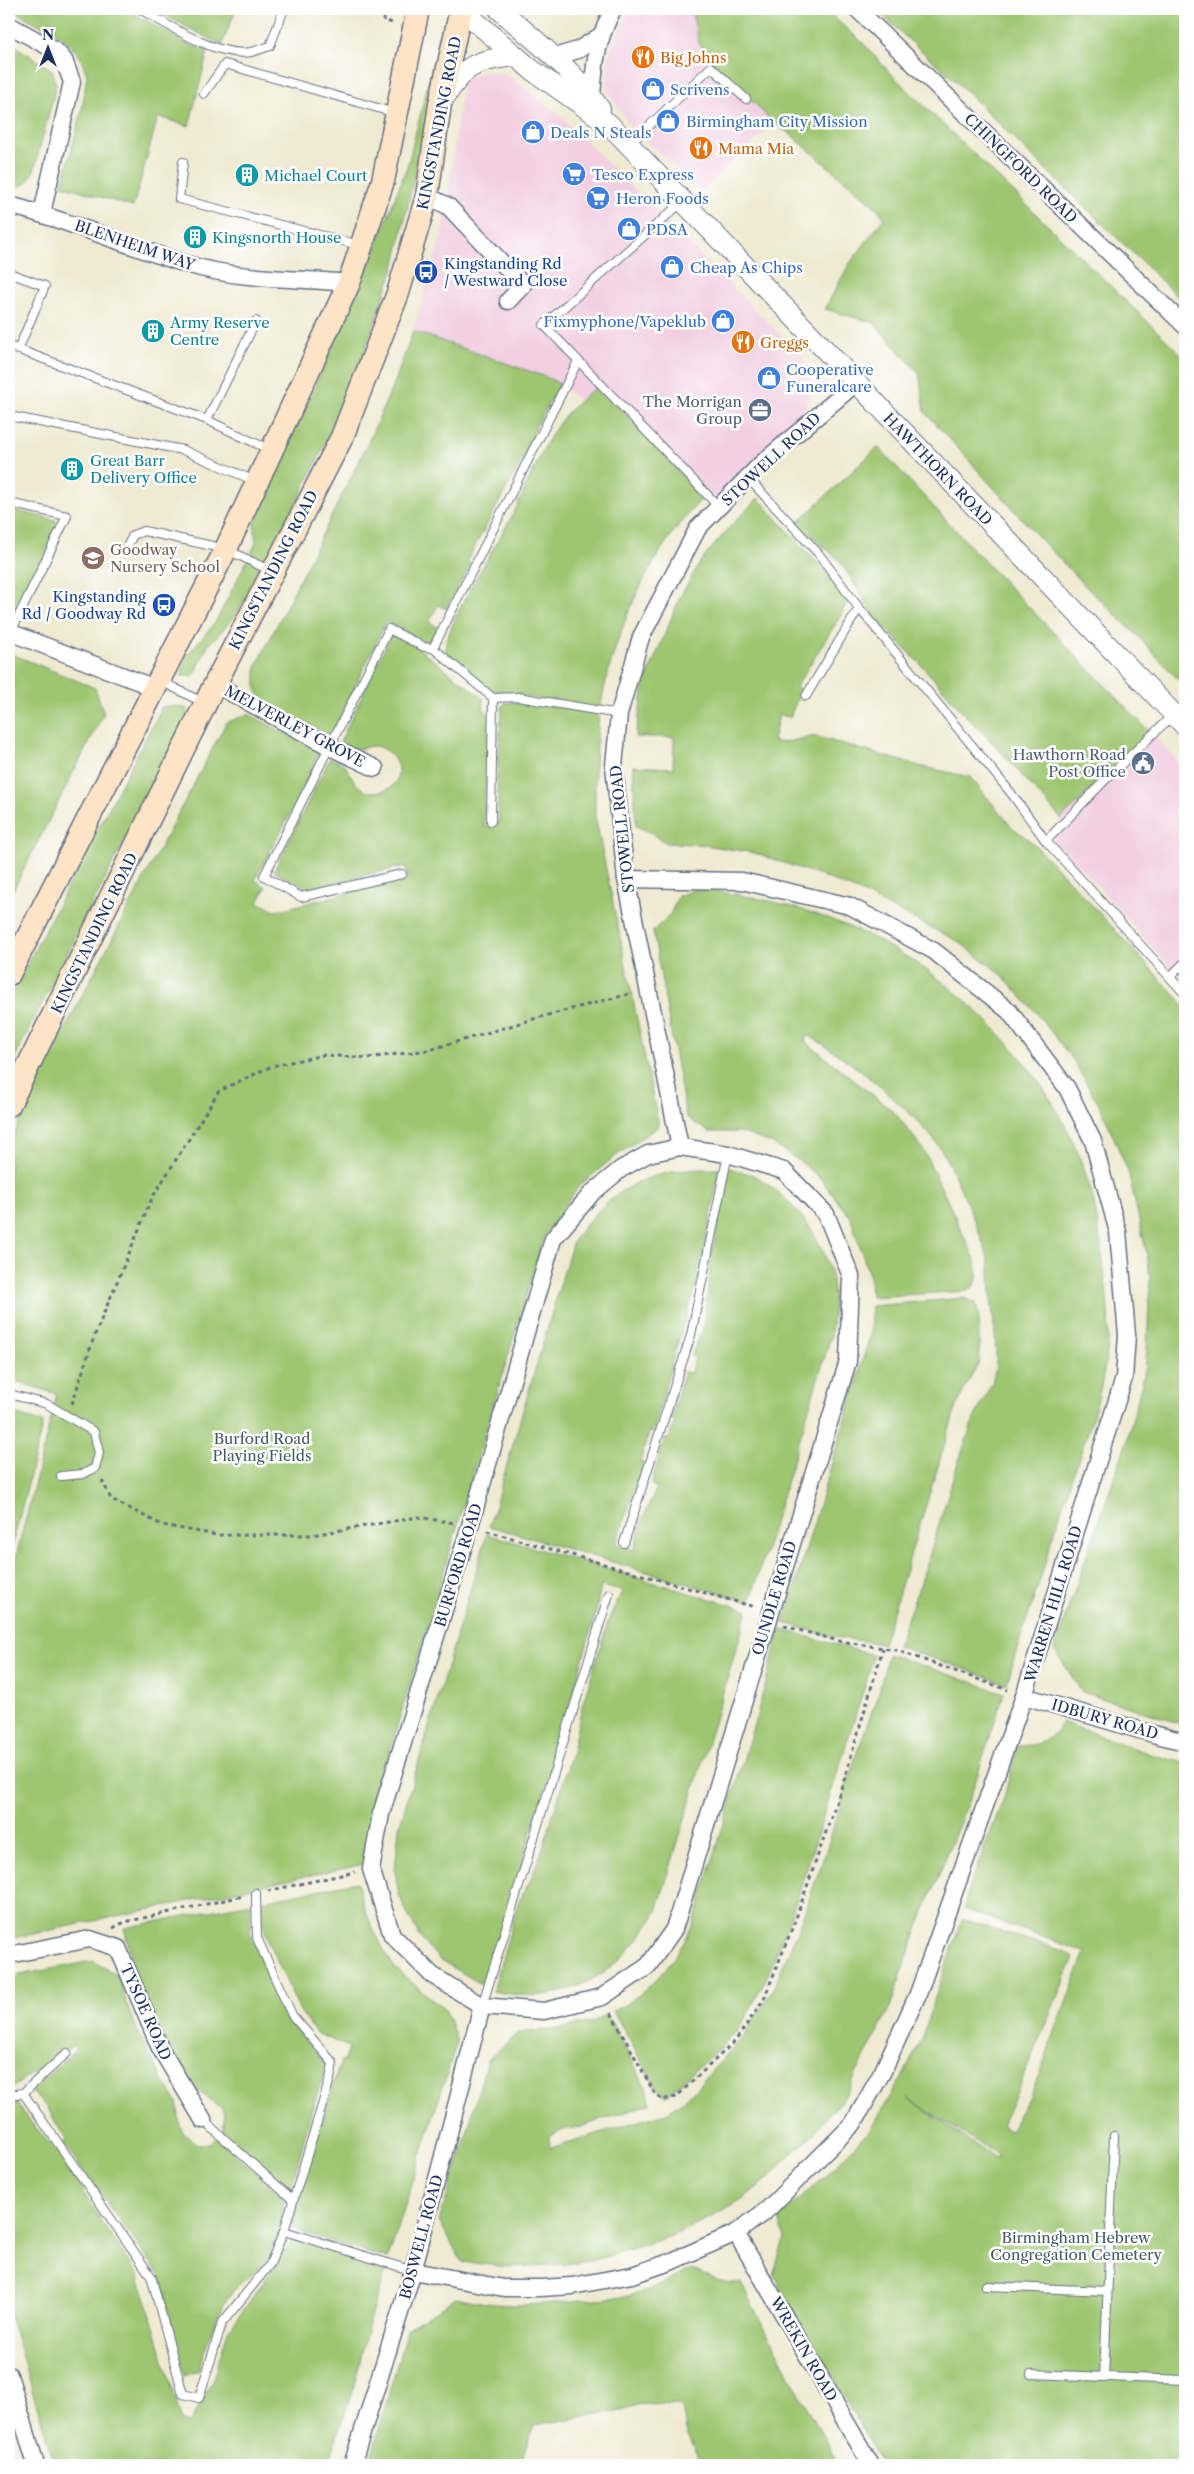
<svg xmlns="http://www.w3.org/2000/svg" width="1194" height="2474" viewBox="0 0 1194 2474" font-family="'Libre Caslon Text',serif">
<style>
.built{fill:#f2cfe1}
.green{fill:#9ec671;stroke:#5c7a68;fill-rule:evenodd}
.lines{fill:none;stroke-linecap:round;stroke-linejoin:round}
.service-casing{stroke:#657086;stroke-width:10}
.minor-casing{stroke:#657086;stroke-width:19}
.tertiary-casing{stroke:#657086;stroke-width:22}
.secondary-casing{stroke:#657086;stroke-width:25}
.path{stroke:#657086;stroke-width:3;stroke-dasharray:4 4;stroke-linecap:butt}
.service{stroke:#fff;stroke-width:8}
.minor{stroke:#fff;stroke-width:16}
.tertiary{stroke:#fff;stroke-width:20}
.secondary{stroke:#fee4c6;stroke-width:22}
.labels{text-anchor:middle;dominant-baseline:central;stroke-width:5;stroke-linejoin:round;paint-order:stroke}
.food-label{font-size:15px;fill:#c56008;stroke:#fff;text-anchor:start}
.shop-label{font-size:15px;fill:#366cbe;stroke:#fff;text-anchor:start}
.street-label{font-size:15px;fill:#1b2f5e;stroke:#fff}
.culture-label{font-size:15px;fill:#0d838f;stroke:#fff;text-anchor:start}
.transit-label{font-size:15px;fill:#164399;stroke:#fff;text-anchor:start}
.service-label{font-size:15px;fill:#4e5e75;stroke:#fff;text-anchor:end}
.education-label{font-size:15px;fill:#785e54;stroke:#fff;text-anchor:start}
.park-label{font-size:15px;fill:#425c64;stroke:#fff}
</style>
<rect width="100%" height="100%" fill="#fff"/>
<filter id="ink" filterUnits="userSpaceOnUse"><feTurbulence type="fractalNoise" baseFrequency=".02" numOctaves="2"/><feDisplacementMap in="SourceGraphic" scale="10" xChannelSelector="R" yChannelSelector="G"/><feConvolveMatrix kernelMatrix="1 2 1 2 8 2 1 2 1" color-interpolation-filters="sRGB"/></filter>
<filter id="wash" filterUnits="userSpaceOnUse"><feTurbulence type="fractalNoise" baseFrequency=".0096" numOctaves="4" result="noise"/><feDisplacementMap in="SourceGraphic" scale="20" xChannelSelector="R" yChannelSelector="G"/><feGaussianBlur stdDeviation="1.12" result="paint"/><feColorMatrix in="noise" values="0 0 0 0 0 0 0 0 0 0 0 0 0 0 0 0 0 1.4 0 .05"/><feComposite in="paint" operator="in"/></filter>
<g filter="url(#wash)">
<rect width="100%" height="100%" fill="#efead1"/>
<!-- built -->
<g class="built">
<polygon points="630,9 691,9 699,43 711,60 746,99 756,104 774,123 701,192 630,126 606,89 610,49"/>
<polygon points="485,72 504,73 556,112 804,358 812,387 805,411 740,479 719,496 703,497 598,385 580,401 560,384 546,377 413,331 443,231 463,79"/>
<polygon points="1151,733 1185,769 1185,985 1100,888 1054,841 1061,819"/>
</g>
<!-- green -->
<g class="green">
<polygon points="10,9 126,9 187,44 208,51 189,126 158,117 133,207 62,185 82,110 87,75 80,56 62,37"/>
<polygon points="152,9 236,9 222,45"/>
<polygon points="691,9 824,9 862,42 890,73 1185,358 1185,687 1138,636 1083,584 1021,518 925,412 919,373 874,323 825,309 848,266 884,218 878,209 795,138 766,116 756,104 746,99 711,67 711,60 699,43"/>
<path d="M877 9H1185V304C1116 235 1043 169 974 99 943 67 907 41 877 9Z"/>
<polygon points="9,42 52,70 56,86 34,171 27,183 9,190"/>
<polygon points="434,59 439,64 394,268 348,398 272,553 233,619 208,645 194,676 181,676 187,655 215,623 256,543 254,524 376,247 408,164"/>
<polygon points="413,331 546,377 560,384 537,424 522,460 467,561 471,564 446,609 438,605 429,622 439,628 433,640 424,642 386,622 331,736 261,701 256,688 256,667 366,447 396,379"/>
<path d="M598 385 703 497C697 505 689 512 683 520 640 572 612 643 600 709L499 692 485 688 445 654C445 622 497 545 513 514 529 483 540 450 560 422 570 408 585 396 598 385Z"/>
<polygon points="878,447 986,563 1151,733 1061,819 993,743 966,716 926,670 875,618 840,561 797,523"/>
<polygon points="758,498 849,597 841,615 796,687 801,690 790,717 779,715 773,741 783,743 814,736 919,766 970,777 1012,827 1033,843 1080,892 1185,1006 1185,1725 1082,1692 1054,1649 1127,1441 1145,1371 1147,1349 1150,1280 1148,1259 1128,1171 1102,1110 1073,1060 1039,1016 1001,974 958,941 862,893 822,876 755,853 698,844 666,843 652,833 636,826 633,766 673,768 674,737 635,737 645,682 680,597 701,561 729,528"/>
<polygon points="9,509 56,520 55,535 16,614 9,611"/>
<path d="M391 635 414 645 483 698V708L489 716 484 827 499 822 497 780 502 706 505 703 517 702 599 713 595 762V816L659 1126 613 1158 579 1186 544 1236 371 1814 364 1864 9 1939V1585L57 1394 9 1379V1144L52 1053 226 723 248 714 320 751 306 784 255 880 266 887 258 902 275 911 408 878 405 866 306 889 274 871 330 758 345 765 356 784 367 792C377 792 388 792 395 783 405 767 390 747 373 746 368 746 363 749 358 749 353 749 345 744 340 742Z"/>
<polygon points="9,653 95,688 104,713 9,898"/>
<polygon points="174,706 186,708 188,715 9,1069 9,998 162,707"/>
<path d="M696 889C821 902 921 947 1006 1041 1041 1080 1070 1125 1086 1175 1096 1202 1099 1233 1103 1262 1106 1287 1110 1314 1108 1340 1105 1387 1087 1436 1071 1480 1058 1518 1048 1557 1035 1595 1025 1625 1015 1653 1007 1684L897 1646 922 1579 957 1466 973 1421 992 1383 996 1367C997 1342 993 1319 991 1295 990 1285 991 1274 989 1264 986 1244 952 1166 940 1148 914 1111 848 1057 807 1035L805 1041 894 1112 910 1132 924 1151 976 1262C978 1274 979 1284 968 1291L871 1297 870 1278 851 1219 821 1179 797 1159 771 1143 739 1132H709L686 1117 653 931 671 913 678 896Z"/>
<path d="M729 1168C737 1171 747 1172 755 1176 789 1196 820 1232 830 1271 836 1292 833 1315 831 1336L750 1602 489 1526 573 1241C615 1184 650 1168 720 1169L703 1257 697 1273 700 1274 674 1354 653 1433 649 1432 640 1462 644 1463 616 1544 634 1550 642 1520 657 1487 651 1485 665 1438 669 1439 675 1421 671 1419 684 1372 691 1373 695 1357 691 1356 704 1326 711 1258Z"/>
<polygon points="964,1298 976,1303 979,1319 979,1363 964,1390 955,1411 883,1644 834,1637 784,1623 870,1335 871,1306"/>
<polygon points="9,1413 43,1422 9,1560"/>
<path d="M487 1534 748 1610 657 1911C622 1973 566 2009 493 1991L518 1903 530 1881 542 1851 571 1756 582 1706 609 1619 622 1591 601 1586 595 1616 557 1749 485 1986 440 1960 422 1940 409 1917 399 1895 395 1871 399 1827Z"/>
<path d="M780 1629 873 1655 869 1673 795 1905 767 1977 746 2017 731 2038 666 2096 657 2089 613 2011C650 1993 677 1960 694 1922L758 1711Z"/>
<polygon points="888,1654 1004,1693 972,1792 916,1932 890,2007 845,2096 808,2140 788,2158 770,2177 749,2194 724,2211 672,2236 595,2260 566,2264 510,2267 462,2262 439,2221 464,2144 487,2060 518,2033 558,2029 593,2022 607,2014 648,2091 650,2104 580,2127 566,2129 549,2136 550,2148 669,2112 687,2098 742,2038 772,1991 798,1930 825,1854 856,1755 879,1692"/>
<path d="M1062 1722 1153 1755 1185 1763V2465H882L818 2349 792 2310 773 2275 785 2237 778 2217 823 2179 870 2130 904 2074 921 2039 962 1919 1066 1952 1072 1956V1962L1002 2126 1010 2131 1035 2085 1085 1952 964 1909 969 1887 1004 1798 1017 1746C1036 1746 1054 1741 1062 1722ZM908 2099 998 2155 997 2159H996Z"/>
<polygon points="357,1882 366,1914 387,1956 395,1968 446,2011 457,2042 388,2259 299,2232 293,2227 292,2220 341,2060 344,2061 349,2047 316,2033 300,2011 268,1942 262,1920 262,1901"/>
<polygon points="251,1903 250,1931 278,2007 327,2066 312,2109 291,2189 285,2190 223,2133 225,2118 222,2108 196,2090 171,2054 138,1982 124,1928"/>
<path d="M93 1961 118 1976 133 2022 165 2084 177 2102 180 2126 184 2134 197 2144H210L217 2137 284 2199C281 2221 278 2246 263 2264 255 2274 242 2281 234 2290 215 2314 207 2343 198 2371L184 2376 160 2275 74 2159 63 2143 66 2140 47 2107 31 2091 76 2049 72 2046 9 2090V1977Z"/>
<polygon points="16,2101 27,2118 62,2157 101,2221 139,2276 182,2421 191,2423 214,2377 227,2333 294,2239 387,2267 371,2315 352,2394 327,2465 55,2465 9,2314 9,2102"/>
<path d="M692 2269C708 2277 722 2284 741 2283L789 2375 839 2465H702L687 2435 682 2407 675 2405 644 2403 621 2410 535 2425 519 2465H369L407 2329 457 2297C500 2309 539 2305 582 2300 599 2298 616 2299 632 2295 651 2290 674 2278 692 2269Z"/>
</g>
</g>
<g filter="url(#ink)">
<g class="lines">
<!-- service casing -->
<g class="service-casing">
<g id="service">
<path d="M140 9C168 25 218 58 251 52 257 51 264 48 270 46L284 9"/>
<polyline points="204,94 225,64 395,113"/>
<polyline points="630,144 711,67 746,99"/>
<polyline points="183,162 179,199 359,245"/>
<polyline points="682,202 544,325 719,507"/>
<polyline points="9,273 45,286 18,350"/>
<polyline points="256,321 207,420 270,450"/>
<polyline points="9,346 207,420"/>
<polyline points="578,361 433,648 493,698 518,697 619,714"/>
<polyline points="9,416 183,450 255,481"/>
<polyline points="748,478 818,553 859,608 1011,793 1046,841 1185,994"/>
<polyline points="9,503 67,516 10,634"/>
<polyline points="125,551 133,535 144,531 226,549 271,571"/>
<polyline points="161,681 204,703"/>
<polyline points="806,696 859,608"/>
<polyline points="491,821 493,698"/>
<polyline points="1046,841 1110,775 1174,714"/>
<polyline points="402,874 301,897 264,876 389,629 424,647 433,648"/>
<polyline points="1170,977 1185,962"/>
<polyline points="9,1394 47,1404 94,1432 99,1453 95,1468 83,1474 61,1476"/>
<polyline points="624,1543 691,1335 728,1154"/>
<polyline points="482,2006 609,1594"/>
<polyline points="23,2093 151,2276 183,2394 199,2398 222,2323 270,2264 284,2231 330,2079 333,2063 292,2015 257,1938 256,1893"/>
<polyline points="9,2095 23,2093 67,2053"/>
<polyline points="203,2120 292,2199"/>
<polyline points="284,2231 413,2271"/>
<polyline points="986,2286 1107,2291"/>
<polyline points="1031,2374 1185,2380"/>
<polyline points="1104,2377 1114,2136"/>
</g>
</g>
<!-- minor casing -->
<g class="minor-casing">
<g id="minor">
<polyline points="857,9 1185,326"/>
<polyline points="9,25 56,51 64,60 72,82 42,213"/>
<polyline points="554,57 578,50 600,36"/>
<path d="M584 101 592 96C595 58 596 44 613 9"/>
<polyline points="427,196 448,206 523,285 508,301"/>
<path d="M9 205C71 221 129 247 190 265 239 280 297 278 349 283"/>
<polyline points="9,632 155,688"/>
<polyline points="215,684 330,747 375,768"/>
<polygon points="680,1147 728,1154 784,1171 826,1214 851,1276 848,1361 674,1929 648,1966 602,1997 544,2011 482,2006 432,1975 392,1935 371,1869 381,1814 470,1526 553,1239 592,1193 621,1169 648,1154"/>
<polyline points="680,1147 626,879 614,766 619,714 641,637 698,528 761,464 856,383"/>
<polyline points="1024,1696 1153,1734 1185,1742"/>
<polyline points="9,1955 90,1939 118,1948 160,2048 203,2120"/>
<polyline points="736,2233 871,2465"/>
<polyline points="413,2271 504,2288 541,2288 572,2286 632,2275 670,2262 736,2233 768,2209 853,2124 883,2071 918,1994 1024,1696 1124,1378 1127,1335 1118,1232 1093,1141 1067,1088 1009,1011 934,951 850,906 742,881 626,879"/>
<polyline points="9,2375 36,2465"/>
<polyline points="352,2465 413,2271 482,2006"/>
</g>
</g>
<!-- tertiary casing -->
<g class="tertiary-casing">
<g id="tertiary">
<polyline points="461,9 532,70 609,124 1185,726"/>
<path d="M499 9C534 40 574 70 600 109"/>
<path d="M442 101C465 65 473 61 516 56"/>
</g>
</g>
<!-- secondary casing -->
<g class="secondary-casing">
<g id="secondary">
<polyline points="9,974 226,549 349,283 383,181 418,9"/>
<polyline points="9,1105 215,684 342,437 398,293 427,196 440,104 461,9"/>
</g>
</g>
<!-- path -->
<g class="path">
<polyline points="384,9 384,21 394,23"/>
<polyline points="72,1404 94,1337 152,1198 219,1091 272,1066 324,1055 367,1058 429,1050 537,1018 633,993"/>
<polyline points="102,1480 111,1499 162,1525 216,1535 312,1535 418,1517 454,1523"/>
<polyline points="487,1531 755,1607"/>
<polyline points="784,1626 839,1641 896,1650 1008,1690"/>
<polyline points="268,1891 355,1872"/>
<polyline points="113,1928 125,1922 243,1896"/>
<polyline points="611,2013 655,2094 662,2100 676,2097 736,2040 764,1999 795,1921 844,1780 883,1648"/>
</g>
<!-- service -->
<use href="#service" class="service"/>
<!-- minor -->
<use href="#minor" class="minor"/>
<!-- tertiary -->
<use href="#tertiary" class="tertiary"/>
<!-- secondary -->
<use href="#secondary" class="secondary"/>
</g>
</g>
<!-- icons -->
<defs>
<g id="restaurant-disc" transform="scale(1.25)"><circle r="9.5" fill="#e8710a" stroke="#fff"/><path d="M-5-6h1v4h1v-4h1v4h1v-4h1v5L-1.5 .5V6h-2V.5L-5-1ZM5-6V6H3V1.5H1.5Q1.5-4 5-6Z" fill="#fff"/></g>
<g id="shop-disc" transform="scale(1.25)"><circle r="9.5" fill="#3f7fe0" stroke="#fff"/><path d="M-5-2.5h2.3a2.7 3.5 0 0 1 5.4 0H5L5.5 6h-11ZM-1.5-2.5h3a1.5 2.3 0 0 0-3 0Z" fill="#fff"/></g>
<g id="supermarket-disc" transform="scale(1.25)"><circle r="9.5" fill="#3f7fe0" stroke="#fff"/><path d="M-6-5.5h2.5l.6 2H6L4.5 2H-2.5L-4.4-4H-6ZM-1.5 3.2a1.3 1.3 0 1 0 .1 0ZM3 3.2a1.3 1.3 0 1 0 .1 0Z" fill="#fff"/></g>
<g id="building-disc" transform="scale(1.25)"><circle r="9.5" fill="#0f9aa8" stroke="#fff"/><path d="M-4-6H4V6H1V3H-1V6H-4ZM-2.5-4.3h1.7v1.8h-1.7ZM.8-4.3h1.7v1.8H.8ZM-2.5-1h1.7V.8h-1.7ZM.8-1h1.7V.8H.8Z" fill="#fff"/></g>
<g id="bus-disc" transform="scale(1.25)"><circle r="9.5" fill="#1a4fb4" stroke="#fff"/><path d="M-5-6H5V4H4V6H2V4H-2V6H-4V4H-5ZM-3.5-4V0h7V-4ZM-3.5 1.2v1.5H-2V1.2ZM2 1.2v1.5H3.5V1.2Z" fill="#fff"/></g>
<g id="office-disc" transform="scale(1.25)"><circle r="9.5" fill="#5c6f8a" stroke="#fff"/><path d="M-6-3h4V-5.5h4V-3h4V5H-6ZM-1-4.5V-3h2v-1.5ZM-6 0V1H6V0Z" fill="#fff"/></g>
<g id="school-disc" transform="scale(1.25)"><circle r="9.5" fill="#8d6e63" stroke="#fff"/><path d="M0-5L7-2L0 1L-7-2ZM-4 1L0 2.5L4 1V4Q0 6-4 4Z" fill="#fff"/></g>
<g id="civic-disc" transform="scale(1.25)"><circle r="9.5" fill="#5c6f8a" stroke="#fff"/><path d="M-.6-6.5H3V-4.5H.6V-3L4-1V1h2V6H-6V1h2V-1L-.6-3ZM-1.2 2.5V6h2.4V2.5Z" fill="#fff"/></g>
</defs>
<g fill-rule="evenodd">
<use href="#restaurant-disc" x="643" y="57"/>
<use href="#shop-disc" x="653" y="89"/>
<use href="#shop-disc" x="668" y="121"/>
<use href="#shop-disc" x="533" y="132"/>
<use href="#restaurant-disc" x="701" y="148"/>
<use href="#supermarket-disc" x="574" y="174"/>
<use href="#building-disc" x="247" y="175"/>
<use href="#supermarket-disc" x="598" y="198"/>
<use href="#shop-disc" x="629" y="229"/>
<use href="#building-disc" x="195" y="237"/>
<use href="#shop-disc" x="672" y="267"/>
<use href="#bus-disc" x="426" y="272"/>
<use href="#shop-disc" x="723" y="321"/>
<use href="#building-disc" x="153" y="331"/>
<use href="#restaurant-disc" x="743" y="342"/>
<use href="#shop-disc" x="769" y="378"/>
<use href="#office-disc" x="760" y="410"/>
<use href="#building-disc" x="72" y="469"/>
<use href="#school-disc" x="93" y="558"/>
<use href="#bus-disc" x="164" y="605"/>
<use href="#civic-disc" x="1143" y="763"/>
</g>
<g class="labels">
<!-- food labels -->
<g class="food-label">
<text x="660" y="57">Big Johns</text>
<text x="718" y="148">Mama Mia</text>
<text x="760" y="342">Greggs</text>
</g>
<!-- shop labels -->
<g class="shop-label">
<text x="670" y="89">Scrivens</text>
<text x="686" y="121">Birmingham City Mission</text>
<text x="550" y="132">Deals N Steals</text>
<text x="592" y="174">Tesco Express</text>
<text x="616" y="198">Heron Foods</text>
<text x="646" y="229">PDSA</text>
<text x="690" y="267">Cheap As Chips</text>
<text x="706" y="321" text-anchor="end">Fixmyphone/Vapeklub</text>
<text x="786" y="369">Cooperative<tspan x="786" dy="17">Funeralcare</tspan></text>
</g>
<!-- street labels -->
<g class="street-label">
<text transform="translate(439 123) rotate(-79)">KINGSTANDING ROAD</text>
<text transform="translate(1021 168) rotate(44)">CHINGFORD ROAD</text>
<text transform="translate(135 245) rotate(19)">BLENHEIM WAY</text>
<text transform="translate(771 459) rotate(-43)">STOWELL ROAD</text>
<text transform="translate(938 469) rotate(46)">HAWTHORN ROAD</text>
<text transform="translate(273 570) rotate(-63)">KINGSTANDING ROAD</text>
<text transform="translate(295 726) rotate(28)">MELVERLEY GROVE</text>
<text transform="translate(622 829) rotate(-96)">STOWELL ROAD</text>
<text transform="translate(94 933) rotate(-64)">KINGSTANDING ROAD</text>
<text transform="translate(458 1565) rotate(-73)">BURFORD ROAD</text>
<text transform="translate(774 1598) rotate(-73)">OUNDLE ROAD</text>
<text transform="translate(1053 1604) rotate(-73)">WARREN HILL ROAD</text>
<text transform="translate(1105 1719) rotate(16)">IDBURY ROAD</text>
<text transform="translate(146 2012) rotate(66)">TYSOE ROAD</text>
<text transform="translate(421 2237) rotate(-75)">BOSWELL ROAD</text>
<text transform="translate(804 2349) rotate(60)">WREKIN ROAD</text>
</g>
<!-- culture labels -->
<g class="culture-label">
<text x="264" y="175">Michael Court</text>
<text x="212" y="237">Kingsnorth House</text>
<text x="170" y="322">Army Reserve<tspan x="170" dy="17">Centre</tspan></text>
<text x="90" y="460">Great Barr<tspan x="90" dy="17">Delivery Office</tspan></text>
</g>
<!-- transit labels -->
<g class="transit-label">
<text x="444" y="263">Kingstanding Rd<tspan x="444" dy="17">/ Westward Close</tspan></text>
<text x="146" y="596" text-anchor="end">Kingstanding<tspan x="146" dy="17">Rd / Goodway Rd</tspan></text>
</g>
<!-- service labels -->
<g class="service-label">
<text x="742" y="401">The Morrigan<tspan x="742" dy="17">Group</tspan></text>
<text x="1126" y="754">Hawthorn Road<tspan x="1126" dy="17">Post Office</tspan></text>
</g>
<!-- education labels -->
<g class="education-label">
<text x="110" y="549">Goodway<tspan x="110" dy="17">Nursery School</tspan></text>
</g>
<!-- park labels -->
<g class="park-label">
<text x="262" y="1438">Burford Road<tspan x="262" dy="17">Playing Fields</tspan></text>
<text x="1076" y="2237">Birmingham Hebrew<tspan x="1076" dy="17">Congregation Cemetery</tspan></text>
</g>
</g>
<!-- margin -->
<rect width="1194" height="2474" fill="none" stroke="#fff" stroke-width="30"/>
<!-- north arrow -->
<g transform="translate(48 48)" stroke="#ffffff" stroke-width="4" paint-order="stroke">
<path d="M0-4L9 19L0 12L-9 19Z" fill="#1b2f5e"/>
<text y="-8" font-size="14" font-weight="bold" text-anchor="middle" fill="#1b2f5e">N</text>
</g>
</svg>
